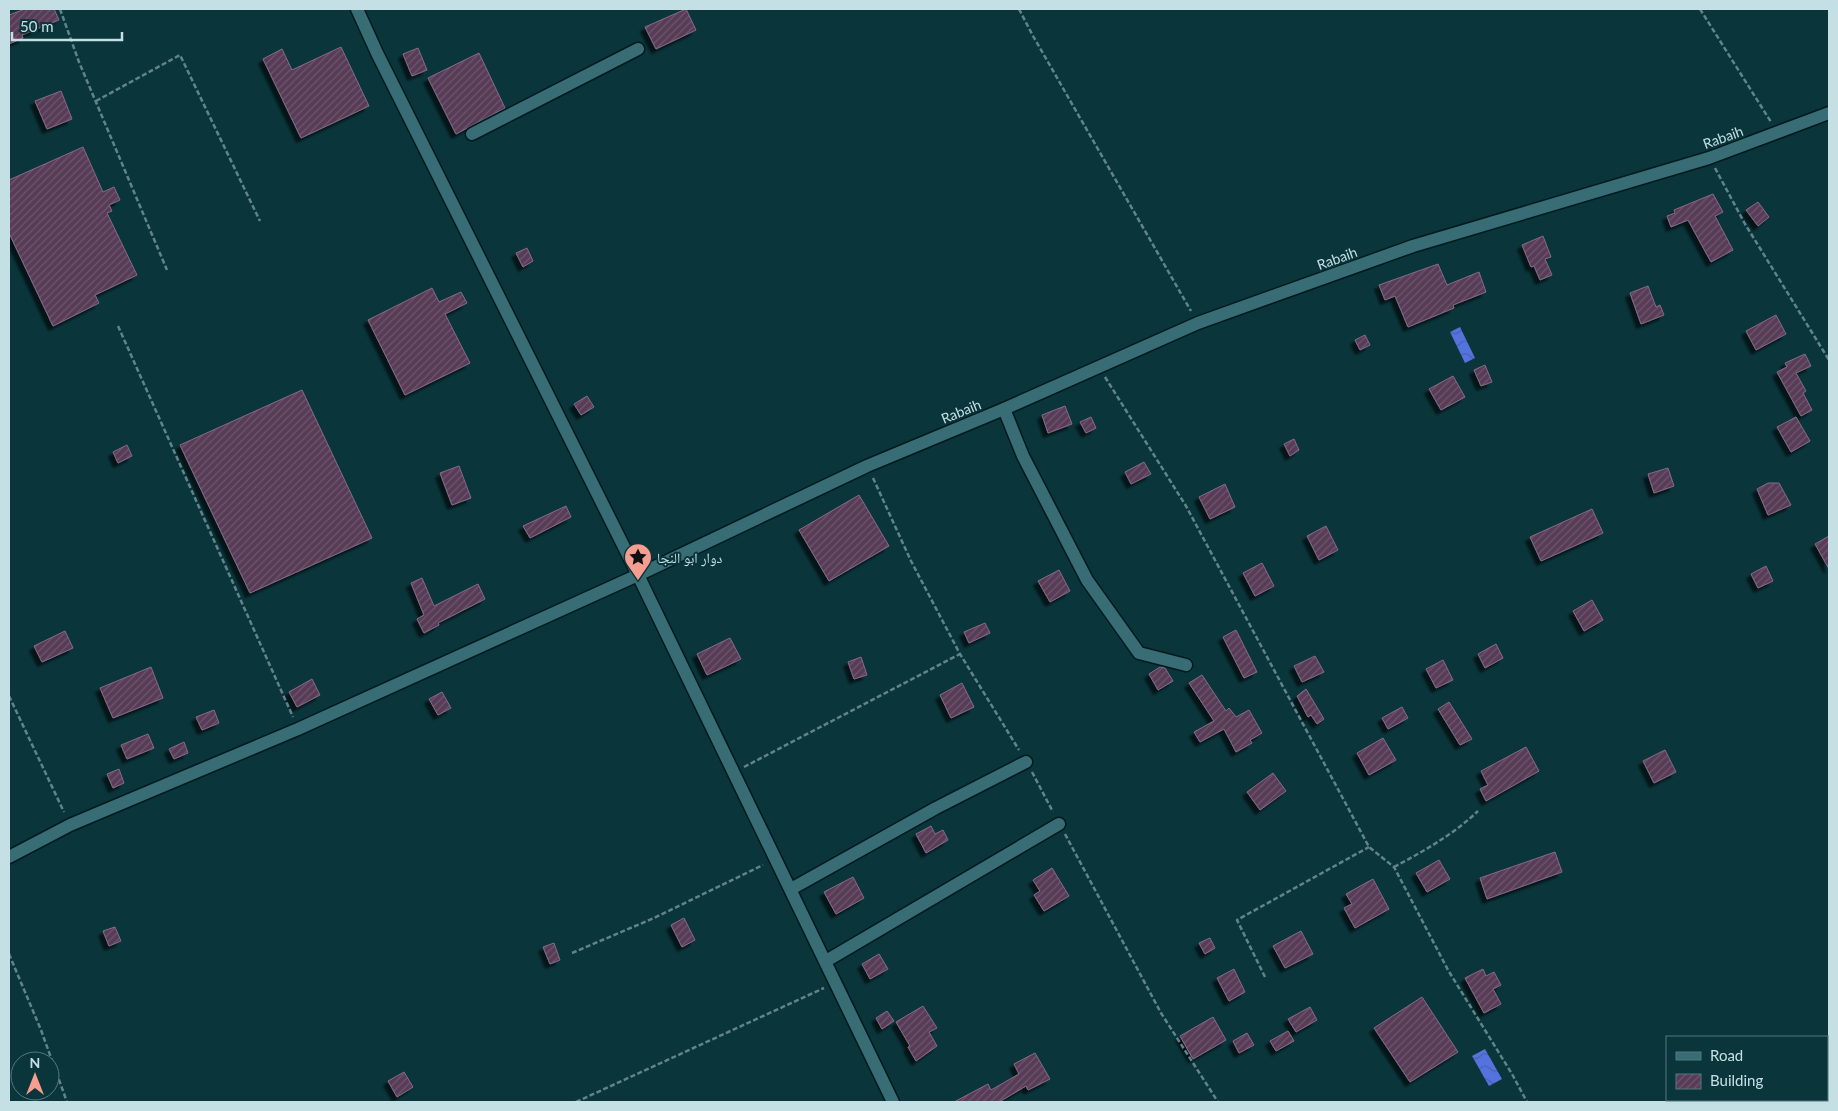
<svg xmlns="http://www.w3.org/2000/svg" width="1838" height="1111" viewBox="0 0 1838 1111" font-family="Lato,'Noto Naskh Arabic',sans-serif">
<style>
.water{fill:url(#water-waves)}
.building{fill:url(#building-hatch);stroke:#896a87;filter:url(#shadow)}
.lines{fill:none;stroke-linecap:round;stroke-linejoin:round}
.minor-casing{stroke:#001b1f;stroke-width:15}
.path{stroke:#608489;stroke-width:2.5;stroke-dasharray:5 2.5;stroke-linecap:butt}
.minor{stroke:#386d76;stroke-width:12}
.labels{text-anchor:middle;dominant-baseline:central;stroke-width:4;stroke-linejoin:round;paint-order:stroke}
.street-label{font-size:14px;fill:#c5e0e4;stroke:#0a353b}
.poi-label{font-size:14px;fill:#c5e0e4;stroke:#0a353b;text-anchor:start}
</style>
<defs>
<pattern id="water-waves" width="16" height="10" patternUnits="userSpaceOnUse" patternTransform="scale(1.25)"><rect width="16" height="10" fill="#5473df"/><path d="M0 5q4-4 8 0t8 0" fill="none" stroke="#4b62a9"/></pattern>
<pattern id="building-hatch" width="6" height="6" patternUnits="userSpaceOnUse" patternTransform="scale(1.25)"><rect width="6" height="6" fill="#583b56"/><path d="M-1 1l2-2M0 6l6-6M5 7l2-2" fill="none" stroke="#6e576e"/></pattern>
<filter id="shadow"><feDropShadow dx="-4.5" dy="4.5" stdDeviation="1" flood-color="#0009"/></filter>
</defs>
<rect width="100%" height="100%" fill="#0a353b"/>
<!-- water -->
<g class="water">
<polygon points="1460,327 1475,358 1465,363 1450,332"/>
<polygon points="1485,1049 1502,1079 1489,1086 1472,1056"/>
</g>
<!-- building -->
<g class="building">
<polygon points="25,9 54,9 59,20 22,35 23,38 9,44 9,15"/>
<polygon points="686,9 696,30 656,49 645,27"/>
<polygon points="341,47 369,106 301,138 263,59 282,49 292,70"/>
<polygon points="418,48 427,70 412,76 403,54"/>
<polygon points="479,53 505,108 456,134 428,78"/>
<polygon points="61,91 72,119 47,129 35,101"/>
<polygon points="83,147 103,192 114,187 120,200 109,205 112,211 107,213 137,275 95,295 99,303 53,326 9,233 9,180"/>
<polygon points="1713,194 1723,212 1715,216 1733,250 1711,262 1688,220 1671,227 1667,216 1675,213 1674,210"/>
<polygon points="1758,202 1769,217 1758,226 1746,210"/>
<polygon points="1543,236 1551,257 1545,259 1552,275 1540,280 1534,266 1531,267 1522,245"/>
<polygon points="527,248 533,261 523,267 516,253"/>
<polygon points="1438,264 1447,285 1479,272 1486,292 1453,305 1454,308 1408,327 1395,296 1385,300 1379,285"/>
<polygon points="1648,286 1656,307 1660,305 1664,315 1641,324 1630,293"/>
<polygon points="432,288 439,302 461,292 467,303 445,314 470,363 405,395 368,320"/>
<polygon points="1776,315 1786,334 1756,350 1746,331"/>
<polygon points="1365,335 1370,345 1360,350 1355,340"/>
<polygon points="1805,354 1811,366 1796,373 1806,391 1803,393 1812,410 1801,416 1777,372 1787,367 1785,363"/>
<polygon points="1485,365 1492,382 1481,386 1474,370"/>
<polygon points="1453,376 1465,397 1441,410 1429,389"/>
<polygon points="302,390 372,538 250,593 180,445"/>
<polygon points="587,396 594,407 581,415 574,404"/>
<polygon points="1065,406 1072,424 1048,433 1042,415"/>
<polygon points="1091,417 1096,428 1086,433 1080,422"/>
<polygon points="1796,417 1810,441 1791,452 1777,427"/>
<polygon points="1294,439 1299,450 1290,456 1284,444"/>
<polygon points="127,445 132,456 118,463 113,452"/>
<polygon points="1144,462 1151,474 1131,484 1125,472"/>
<polygon points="459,466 471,498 452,505 440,473"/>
<polygon points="1668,468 1674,486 1654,493 1648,474"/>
<polygon points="1768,483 1779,483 1791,505 1768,515 1757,489"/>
<polygon points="1225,484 1235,507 1210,519 1199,497"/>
<polygon points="859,495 889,546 829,581 799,530"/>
<polygon points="566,506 571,517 530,538 523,526"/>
<polygon points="1592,509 1603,533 1541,561 1530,537"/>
<polygon points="1326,526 1338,550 1319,560 1307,536"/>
<polygon points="1829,536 1829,569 1815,544"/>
<polygon points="1262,563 1274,586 1255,596 1243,573"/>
<polygon points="1766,566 1773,581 1758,588 1751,574"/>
<polygon points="1059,570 1070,591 1050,602 1038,581"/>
<polygon points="422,578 434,606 478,584 485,599 438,623 439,625 424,633 417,619 424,615 411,583"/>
<polygon points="1592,600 1603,620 1584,631 1573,611"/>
<polygon points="985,623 990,633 969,643 964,632"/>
<polygon points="1236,630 1257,672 1244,678 1223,637"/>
<polygon points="65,631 73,648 42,662 34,646"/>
<polygon points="730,638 741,659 707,675 697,654"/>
<polygon points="1496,644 1503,658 1485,668 1478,654"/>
<polygon points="1315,656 1324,672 1302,682 1294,666"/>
<polygon points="861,657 867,675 854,679 848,662"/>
<polygon points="1443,660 1453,680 1436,688 1426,669"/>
<polygon points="151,667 163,698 113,718 100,688"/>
<polygon points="1160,667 1165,668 1173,681 1158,690 1149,674"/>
<polygon points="1202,675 1226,711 1229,708 1236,717 1249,710 1262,733 1250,740 1252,743 1236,752 1224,729 1200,742 1194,732 1214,721 1189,683"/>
<polygon points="312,679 320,695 297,707 289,692"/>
<polygon points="962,683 974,707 951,718 940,695"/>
<polygon points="1306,689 1324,719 1317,724 1311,715 1308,717 1297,696"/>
<polygon points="442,692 451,708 438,715 429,699"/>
<polygon points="1449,702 1472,739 1460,745 1438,709"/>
<polygon points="1402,707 1408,718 1388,729 1382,718"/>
<polygon points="214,710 219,723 202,730 196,717"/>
<polygon points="148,734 154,748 127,759 121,745"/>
<polygon points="1383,738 1396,760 1369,775 1357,753"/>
<polygon points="184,742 188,753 174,759 169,749"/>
<polygon points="1526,747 1539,771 1486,801 1480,789 1488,785 1481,771"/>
<polygon points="1665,750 1676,772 1654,783 1643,761"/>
<polygon points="119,769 124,783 113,788 107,774"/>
<polygon points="1273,773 1286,791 1260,810 1247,792"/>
<polygon points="931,826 935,834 943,830 948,840 926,853 916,834"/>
<polygon points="1555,852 1562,872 1487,899 1480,878"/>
<polygon points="1439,860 1450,879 1427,892 1416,873"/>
<polygon points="1052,868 1069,896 1044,911 1034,895 1040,891 1033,880"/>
<polygon points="853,877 864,898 836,914 824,892"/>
<polygon points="1373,879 1389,909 1355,928 1344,908 1352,904 1346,894"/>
<polygon points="684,918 695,940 682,947 671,925"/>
<polygon points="115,927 121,941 109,946 103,931"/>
<polygon points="1301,931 1313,954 1285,968 1273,946"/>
<polygon points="1210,938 1215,948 1205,954 1199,943"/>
<polygon points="554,943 560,960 550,964 543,947"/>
<polygon points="879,954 888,969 870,979 862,964"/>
<polygon points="1234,969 1245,992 1229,1001 1217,978"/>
<polygon points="1483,969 1486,976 1494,972 1501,985 1493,989 1501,1004 1484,1013 1465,978"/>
<polygon points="1422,997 1458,1052 1410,1082 1374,1028"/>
<polygon points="923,1006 937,1028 929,1032 937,1046 916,1061 908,1047 910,1046 896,1022"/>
<polygon points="1310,1007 1317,1020 1296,1032 1288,1019"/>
<polygon points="887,1011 894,1021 882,1029 876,1018"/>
<polygon points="1213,1017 1226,1040 1193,1059 1180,1036"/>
<polygon points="1288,1031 1294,1041 1276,1051 1270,1041"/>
<polygon points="1247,1033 1254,1045 1239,1053 1233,1041"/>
<polygon points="1035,1053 1050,1079 1028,1090 1026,1086 999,1102 954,1102 988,1084 991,1090 1019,1074 1014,1064"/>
<polygon points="404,1072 413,1087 397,1097 388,1081"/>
</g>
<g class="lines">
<!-- minor casing -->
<g class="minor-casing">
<g id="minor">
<polyline points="357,9 377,53 638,575 893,1102"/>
<polyline points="472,134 638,49"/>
<polyline points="1004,409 1023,456 1087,580 1139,653 1186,665"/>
<polyline points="9,857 70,825 298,729 638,575 867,466 1004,409 1198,323 1413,246 1709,158 1829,113"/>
<polyline points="791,889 936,808 1026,762"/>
<polyline points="826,961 1059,824"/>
</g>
</g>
<!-- path -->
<g class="path">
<polyline points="60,9 79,62 167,270"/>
<polyline points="1019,9 1033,36 1191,311"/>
<polyline points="1700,9 1771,122"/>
<polyline points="96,101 180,55 260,221"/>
<polyline points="1715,168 1745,224 1829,360"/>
<polyline points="118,326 293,717"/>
<polyline points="1105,377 1186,506 1369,847 1394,867 1448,970 1512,1074 1527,1102"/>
<polyline points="873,478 911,561 960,654 1019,750"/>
<polyline points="9,696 64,812"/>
<polyline points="744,767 960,654"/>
<polyline points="1032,772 1053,812"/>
<polyline points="1065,834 1161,1013 1218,1102"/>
<path d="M1394 867C1424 851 1454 834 1478 811"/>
<polyline points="572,953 654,918 763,865"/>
<polyline points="9,954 41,1030 67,1102"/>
<polyline points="1265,977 1237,920 1369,847"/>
<polyline points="576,1102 824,988"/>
</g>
<!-- minor -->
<use href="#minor" class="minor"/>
</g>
<!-- icons -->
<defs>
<g id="sight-pin" transform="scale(1.4375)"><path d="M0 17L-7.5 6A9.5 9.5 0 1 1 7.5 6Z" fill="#f59d90" stroke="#0a353b"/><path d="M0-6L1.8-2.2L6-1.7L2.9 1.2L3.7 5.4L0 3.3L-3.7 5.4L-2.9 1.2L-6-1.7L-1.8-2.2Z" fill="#111"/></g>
</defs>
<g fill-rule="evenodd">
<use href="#sight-pin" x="638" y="557"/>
</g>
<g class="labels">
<!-- street labels -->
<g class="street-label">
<text transform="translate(1723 137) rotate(-20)">Rabaih</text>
<text transform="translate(1337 258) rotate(-20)">Rabaih</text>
<text transform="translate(961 411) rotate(-22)">Rabaih</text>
</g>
<!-- poi labels -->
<g class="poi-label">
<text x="657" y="557">دوار ابو النجا</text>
</g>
</g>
<!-- border -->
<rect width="1838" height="1111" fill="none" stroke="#c5e0e4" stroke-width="20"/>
<!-- legend -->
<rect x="1666" y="1036" width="162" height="65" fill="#0a353b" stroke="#55797f"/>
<rect x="1676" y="1052" width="25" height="8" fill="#386d76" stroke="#55797f"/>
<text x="1710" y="1061" font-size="15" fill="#c5e0e4">Road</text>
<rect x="1676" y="1074" width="25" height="15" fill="url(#building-hatch)" stroke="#55797f"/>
<text x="1710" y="1086" font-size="15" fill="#c5e0e4">Building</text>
<!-- north arrow -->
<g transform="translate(35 1076)"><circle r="24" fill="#0a353b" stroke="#55797f"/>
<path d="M0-4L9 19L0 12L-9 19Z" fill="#f59d90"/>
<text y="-8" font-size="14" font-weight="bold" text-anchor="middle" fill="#c5e0e4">N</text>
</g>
<!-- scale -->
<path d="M12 32v8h110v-8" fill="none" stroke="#c5e0e4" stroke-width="2.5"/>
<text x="20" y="32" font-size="15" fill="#c5e0e4" stroke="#0a353b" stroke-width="4" paint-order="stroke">50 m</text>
</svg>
